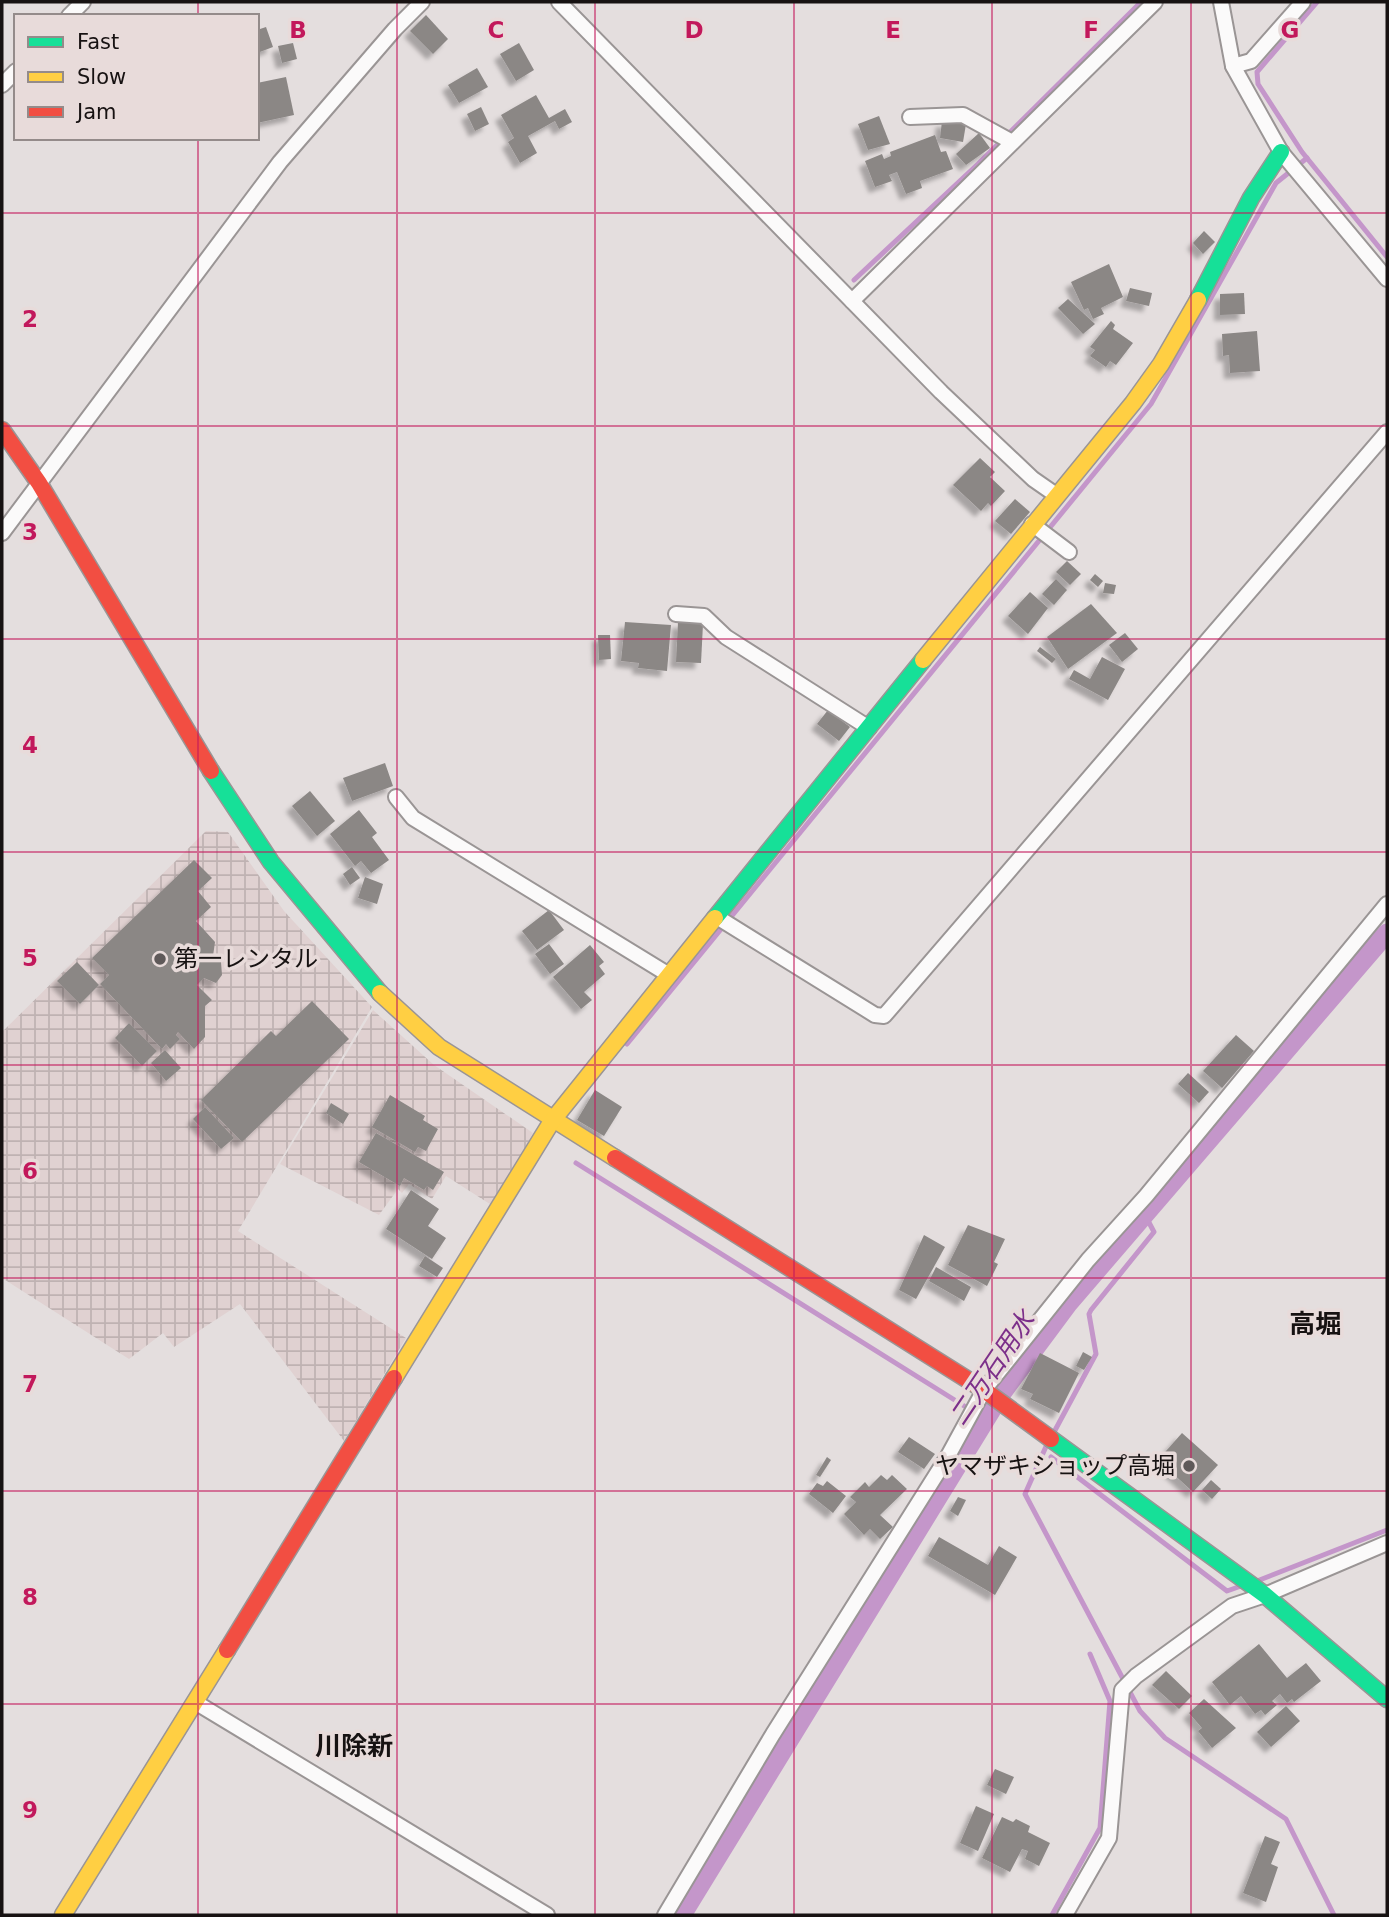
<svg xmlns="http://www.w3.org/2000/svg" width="1389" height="1917" viewBox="0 0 1389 1917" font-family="'DejaVu Sans','Noto Sans JP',sans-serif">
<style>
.industrial{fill:url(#industrial-grid)}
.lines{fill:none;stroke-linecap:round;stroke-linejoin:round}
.stream{stroke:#c496ca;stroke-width:5}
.canal{stroke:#c496ca;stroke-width:19}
.building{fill:#8b8785;filter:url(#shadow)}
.street-casing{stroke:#9a9595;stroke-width:18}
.fast-casing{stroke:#9a9595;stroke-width:19}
.slow-casing{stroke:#9a9595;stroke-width:19}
.jam-casing{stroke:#9a9595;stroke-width:19}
.street{stroke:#fbfafa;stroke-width:14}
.fast{stroke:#16e098;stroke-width:16}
.slow{stroke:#ffcf43;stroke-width:16}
.jam{stroke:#f24e42;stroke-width:16}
.grid{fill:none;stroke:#c2185b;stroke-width:2;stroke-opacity:0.55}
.poi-dot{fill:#5f5959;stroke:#e8dbda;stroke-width:2.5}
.labels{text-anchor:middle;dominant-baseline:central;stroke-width:7;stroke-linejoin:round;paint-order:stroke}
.poi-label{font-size:24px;fill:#171212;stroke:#e8dbda;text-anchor:start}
.neighbourhood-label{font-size:26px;font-weight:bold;fill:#171212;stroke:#e8dbda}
.water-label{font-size:26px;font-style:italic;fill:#7c2f8a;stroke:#e8dbda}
.grid-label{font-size:23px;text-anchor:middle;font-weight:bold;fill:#c2185b;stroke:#e8dbda;stroke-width:7;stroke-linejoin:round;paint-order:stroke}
</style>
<defs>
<pattern id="industrial-grid" width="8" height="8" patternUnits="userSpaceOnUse" patternTransform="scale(1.75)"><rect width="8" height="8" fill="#e0d1d1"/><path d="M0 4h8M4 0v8" fill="none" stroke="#bfb2b2"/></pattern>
<filter id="shadow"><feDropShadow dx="-6" dy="6" stdDeviation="2" flood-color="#0004"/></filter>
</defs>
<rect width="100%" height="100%" fill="#e4dede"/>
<!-- industrial -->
<g class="industrial">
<polygon points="206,831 228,832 284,911 372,1007 238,1231 406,1338 344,1441 240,1304 174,1347 163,1333 129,1359 2,1278 2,1032"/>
<polygon points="373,1010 434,1065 533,1133 493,1206 446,1176 432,1199 409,1184 402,1193 398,1189 379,1215 280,1164"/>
</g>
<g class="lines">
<!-- stream -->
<g class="stream">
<polyline points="1317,2 1257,72 1258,84 1302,152 1387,257"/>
<polyline points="854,280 978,164 1141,2"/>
<polyline points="627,1044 1151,404 1276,183 1307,158"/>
<polyline points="576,1163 969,1409"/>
<polyline points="1053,1434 1096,1354 1089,1314 1091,1310 1154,1232 1145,1215"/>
<polyline points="1048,1442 1025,1494 1140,1711 1165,1738 1286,1819 1334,1915"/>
<polyline points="1051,1457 1227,1591 1241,1586"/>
<polyline points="1257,1581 1387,1530"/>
<polyline points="1052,1915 1100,1828 1110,1701 1090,1654"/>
</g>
<!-- canal -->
<polyline class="canal" points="682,1915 1002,1393 1068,1304 1387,933"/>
</g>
<!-- building -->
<g class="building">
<polygon points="426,15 448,39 433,54 410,31"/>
<polygon points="266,27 273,47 257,53 257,30"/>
<polygon points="293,43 297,59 282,63 278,46"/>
<polygon points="519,43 534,70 516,81 500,54"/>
<polygon points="477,68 488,87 459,103 448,85"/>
<polygon points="286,77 294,115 257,123 257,83"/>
<polygon points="536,95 549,118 565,109 572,122 559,129 555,121 528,136 537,153 520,163 508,142 514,138 501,115"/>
<polygon points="481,107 489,124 475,131 467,114"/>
<polygon points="879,116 890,144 868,150 858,124"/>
<polygon points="942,121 966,124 963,142 940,138"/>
<polygon points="979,133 990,148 966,165 956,154"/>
<polygon points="935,135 941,152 946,151 953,169 920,181 922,188 906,194 897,172 889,175 892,181 875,187 865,161 882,154 884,159 891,156 890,152"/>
<polygon points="1204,231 1215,242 1203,254 1193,243"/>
<polygon points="1109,264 1123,297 1101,308 1104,314 1093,319 1088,308 1084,310 1071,282"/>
<polygon points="1130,288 1152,293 1149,306 1126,301"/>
<polygon points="1244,293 1245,314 1220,315 1220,294"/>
<polygon points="1068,299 1095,324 1083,334 1058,308"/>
<polygon points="1111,321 1115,325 1113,329 1133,343 1116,365 1110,361 1106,367 1090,356 1095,350 1090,347"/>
<polygon points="1257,331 1260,371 1230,373 1229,355 1223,356 1222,334"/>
<polygon points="980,458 995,472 990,477 1005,491 991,506 988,503 981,511 953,485"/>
<polygon points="1015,499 1030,512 1011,534 995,521"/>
<polygon points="1067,561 1081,574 1070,585 1056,572"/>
<polygon points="1095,574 1103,581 1098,587 1090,580"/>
<polygon points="1056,579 1067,590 1054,605 1042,594"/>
<polygon points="1105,583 1116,585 1114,594 1103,593"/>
<polygon points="1030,592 1048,608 1028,634 1008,616"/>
<polygon points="1091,604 1117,633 1068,669 1047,637"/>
<polygon points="625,622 671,625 667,671 638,668 639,663 621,661"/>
<polygon points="678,622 703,624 701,663 676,662"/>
<polygon points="1125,633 1138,649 1122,662 1109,645"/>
<polygon points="598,635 610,635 611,659 599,660"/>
<polygon points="1040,647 1056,659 1052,663 1037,651"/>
<polygon points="1102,657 1125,669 1108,700 1069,679 1074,670 1090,679"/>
<polygon points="828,710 850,727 839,741 817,724"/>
<polygon points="385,763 393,786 352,801 343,778"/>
<polygon points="310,791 335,821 317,836 292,806"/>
<polygon points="359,810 377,833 372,837 389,860 371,873 361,861 355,866 330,834"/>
<polygon points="194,860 212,878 198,891 211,907 196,921 215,942 213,956 221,962 222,975 216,983 204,978 197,985 212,1000 205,1006 205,1037 194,1049 178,1032 176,1035 180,1039 170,1049 166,1044 162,1049 100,984 109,975 92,958"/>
<polygon points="352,867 360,878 350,885 343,874"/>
<polygon points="365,877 383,884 377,904 358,898"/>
<polygon points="549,910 564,930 537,950 522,931"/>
<polygon points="549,944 564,964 550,974 535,954"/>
<polygon points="590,945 604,962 599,966 605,974 584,992 592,1000 581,1009 553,977"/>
<polygon points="77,962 99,985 80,1004 57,981"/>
<polygon points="312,1001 349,1039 242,1142 201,1100 271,1031 276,1036"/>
<polygon points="129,1023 157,1051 142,1066 115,1038"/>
<polygon points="1236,1035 1254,1051 1222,1088 1203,1071"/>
<polygon points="165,1050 181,1068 166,1081 151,1063"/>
<polygon points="1188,1073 1209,1092 1199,1103 1178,1084"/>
<polygon points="595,1090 622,1107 604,1136 577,1120"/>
<polygon points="390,1095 425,1116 423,1120 438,1129 426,1151 418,1147 415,1152 372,1127"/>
<polygon points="331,1103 349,1114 343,1124 326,1113"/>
<polygon points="205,1107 234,1138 221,1149 193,1119"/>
<polygon points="376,1133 444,1172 433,1190 427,1186 424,1190 404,1178 400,1186 359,1162"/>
<polygon points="411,1190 439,1209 428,1226 446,1238 432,1259 386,1229"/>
<polygon points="968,1225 1005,1239 994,1262 998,1264 987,1286 948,1265"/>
<polygon points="924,1235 945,1247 916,1299 899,1290"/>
<polygon points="425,1256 443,1268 437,1277 419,1266"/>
<polygon points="936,1267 971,1287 964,1301 929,1281"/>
<polygon points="1083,1352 1092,1357 1084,1370 1076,1366"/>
<polygon points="1040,1353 1079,1373 1059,1413 1030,1399 1033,1394 1021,1389"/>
<polygon points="1182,1433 1218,1465 1193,1492 1158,1460"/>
<polygon points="909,1437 935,1454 924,1469 898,1452"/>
<polygon points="827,1457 831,1460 820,1477 816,1475"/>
<polygon points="881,1475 887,1480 892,1475 907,1489 880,1515 893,1527 880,1539 870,1529 864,1535 844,1514 856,1502 850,1497 865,1482 869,1487"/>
<polygon points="1211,1480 1221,1489 1212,1499 1202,1490"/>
<polygon points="827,1481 846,1496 833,1513 809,1494 817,1483 823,1486"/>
<polygon points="958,1497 966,1500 958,1516 950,1511"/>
<polygon points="939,1537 988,1565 999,1546 1017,1557 995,1595 928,1556"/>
<polygon points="1259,1644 1287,1678 1306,1663 1321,1681 1294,1702 1292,1699 1287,1703 1280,1694 1272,1701 1277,1705 1265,1715 1261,1710 1255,1714 1241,1696 1230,1705 1212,1682"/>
<polygon points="1166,1671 1192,1696 1179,1709 1152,1685"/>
<polygon points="1204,1699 1236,1728 1212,1748 1198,1731 1202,1728 1189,1713"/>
<polygon points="1286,1706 1300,1721 1271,1747 1257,1732"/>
<polygon points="995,1769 1014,1777 1006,1794 987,1785"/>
<polygon points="976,1806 994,1814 978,1851 960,1843"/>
<polygon points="1002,1817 1013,1822 1016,1819 1030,1826 1028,1832 1050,1843 1039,1866 1025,1859 1028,1851 1022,1849 1010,1872 982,1858"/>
<polygon points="1265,1836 1280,1842 1271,1864 1278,1867 1266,1902 1243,1893"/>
</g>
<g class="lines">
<!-- street casing -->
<g class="street-casing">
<g id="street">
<polyline points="559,2 941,392 1033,479 1056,495"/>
<polyline points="1221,2 1233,66 1281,152 1387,279"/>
<polyline points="69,16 83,2"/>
<polyline points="1233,66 1251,61 1303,2"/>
<polyline points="2,85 16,71"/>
<polyline points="910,117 963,115 1012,142"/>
<polyline points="852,301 1155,2"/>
<polyline points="1032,524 1069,552"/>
<polyline points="2,533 280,162 395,29 422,2"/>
<polyline points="676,614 704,616 726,637 869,728"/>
<polyline points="396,797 413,818 669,975"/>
<polyline points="717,917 875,1015 884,1016 1387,432"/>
<polyline points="195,1702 547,1915"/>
<polyline points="665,1915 773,1734 948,1456 984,1390 1088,1260 1146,1196 1387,904"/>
<polyline points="1065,1915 1109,1838 1122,1690 1136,1676 1232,1606 1265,1595 1387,1543"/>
</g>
</g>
<!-- fast casing -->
<g class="fast-casing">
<g id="fast">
<polyline points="1198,300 1251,198 1281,152"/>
<polyline points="211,771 271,862 380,993"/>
<polyline points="715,918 923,660"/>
<polyline points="1051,1439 1265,1595 1387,1699"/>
</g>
</g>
<!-- slow casing -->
<g class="slow-casing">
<g id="slow">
<polyline points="923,660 1133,403 1161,364 1198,300"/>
<polyline points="380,993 439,1047 615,1158"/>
<polyline points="394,1378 552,1121 715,918"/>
<polyline points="63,1915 227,1650"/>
</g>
</g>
<!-- jam casing -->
<g class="jam-casing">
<g id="jam">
<polyline points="2,430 39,483 211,771"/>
<polyline points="615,1158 984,1390 1051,1439"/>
<polyline points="227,1650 394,1378"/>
</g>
</g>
<!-- street -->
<use href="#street" class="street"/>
<!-- fast -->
<use href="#fast" class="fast"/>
<!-- slow -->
<use href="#slow" class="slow"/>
<!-- jam -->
<use href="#jam" class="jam"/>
</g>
<!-- grid -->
<path class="grid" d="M198 2V16M397 2V1915M595 2V1915M794 2V1915M992 2V1915M1191 2V1915M198 138V1915M2 213H1387M2 426H1387M2 639H1387M2 852H1387M2 1065H1387M2 1278H1387M2 1491H1387M2 1704H1387"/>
<!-- markers -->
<g class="poi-dot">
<circle cx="160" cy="959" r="7"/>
<circle cx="1189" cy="1466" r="7"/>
</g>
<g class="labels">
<!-- poi labels -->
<g class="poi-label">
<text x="174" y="959">第一レンタル</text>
<text x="1175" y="1466" text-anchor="end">ヤマザキショップ高堀</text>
</g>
<!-- neighbourhood labels -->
<g class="neighbourhood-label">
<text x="1315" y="1324">高堀</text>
<text x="354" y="1746">川除新</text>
</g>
<!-- water labels -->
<g class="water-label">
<text transform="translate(992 1368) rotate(-56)">二万石用水</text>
</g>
</g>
<g class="grid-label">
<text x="298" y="38">B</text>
<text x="496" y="38">C</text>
<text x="694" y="38">D</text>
<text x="893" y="38">E</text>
<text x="1091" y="38">F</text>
<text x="1290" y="38">G</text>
<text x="30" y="327">2</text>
<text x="30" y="540">3</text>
<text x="30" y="753">4</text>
<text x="30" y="966">5</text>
<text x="30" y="1179">6</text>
<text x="30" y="1392">7</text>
<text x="30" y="1605">8</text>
<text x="30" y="1818">9</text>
</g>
<!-- border -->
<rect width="1389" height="1917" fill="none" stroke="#171212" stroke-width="7"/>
<!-- legend -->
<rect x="14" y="14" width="245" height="126" fill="#e8dbda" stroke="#948b8a" stroke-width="2"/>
<rect x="28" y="37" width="35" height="10" fill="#16e098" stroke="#948b8a" stroke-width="2"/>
<text x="77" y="49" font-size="21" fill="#171212">Fast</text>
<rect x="28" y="72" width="35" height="10" fill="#ffcf43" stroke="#948b8a" stroke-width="2"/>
<text x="77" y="84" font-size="21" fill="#171212">Slow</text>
<rect x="28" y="107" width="35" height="10" fill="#f24e42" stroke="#948b8a" stroke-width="2"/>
<text x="77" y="119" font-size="21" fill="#171212">Jam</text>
</svg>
